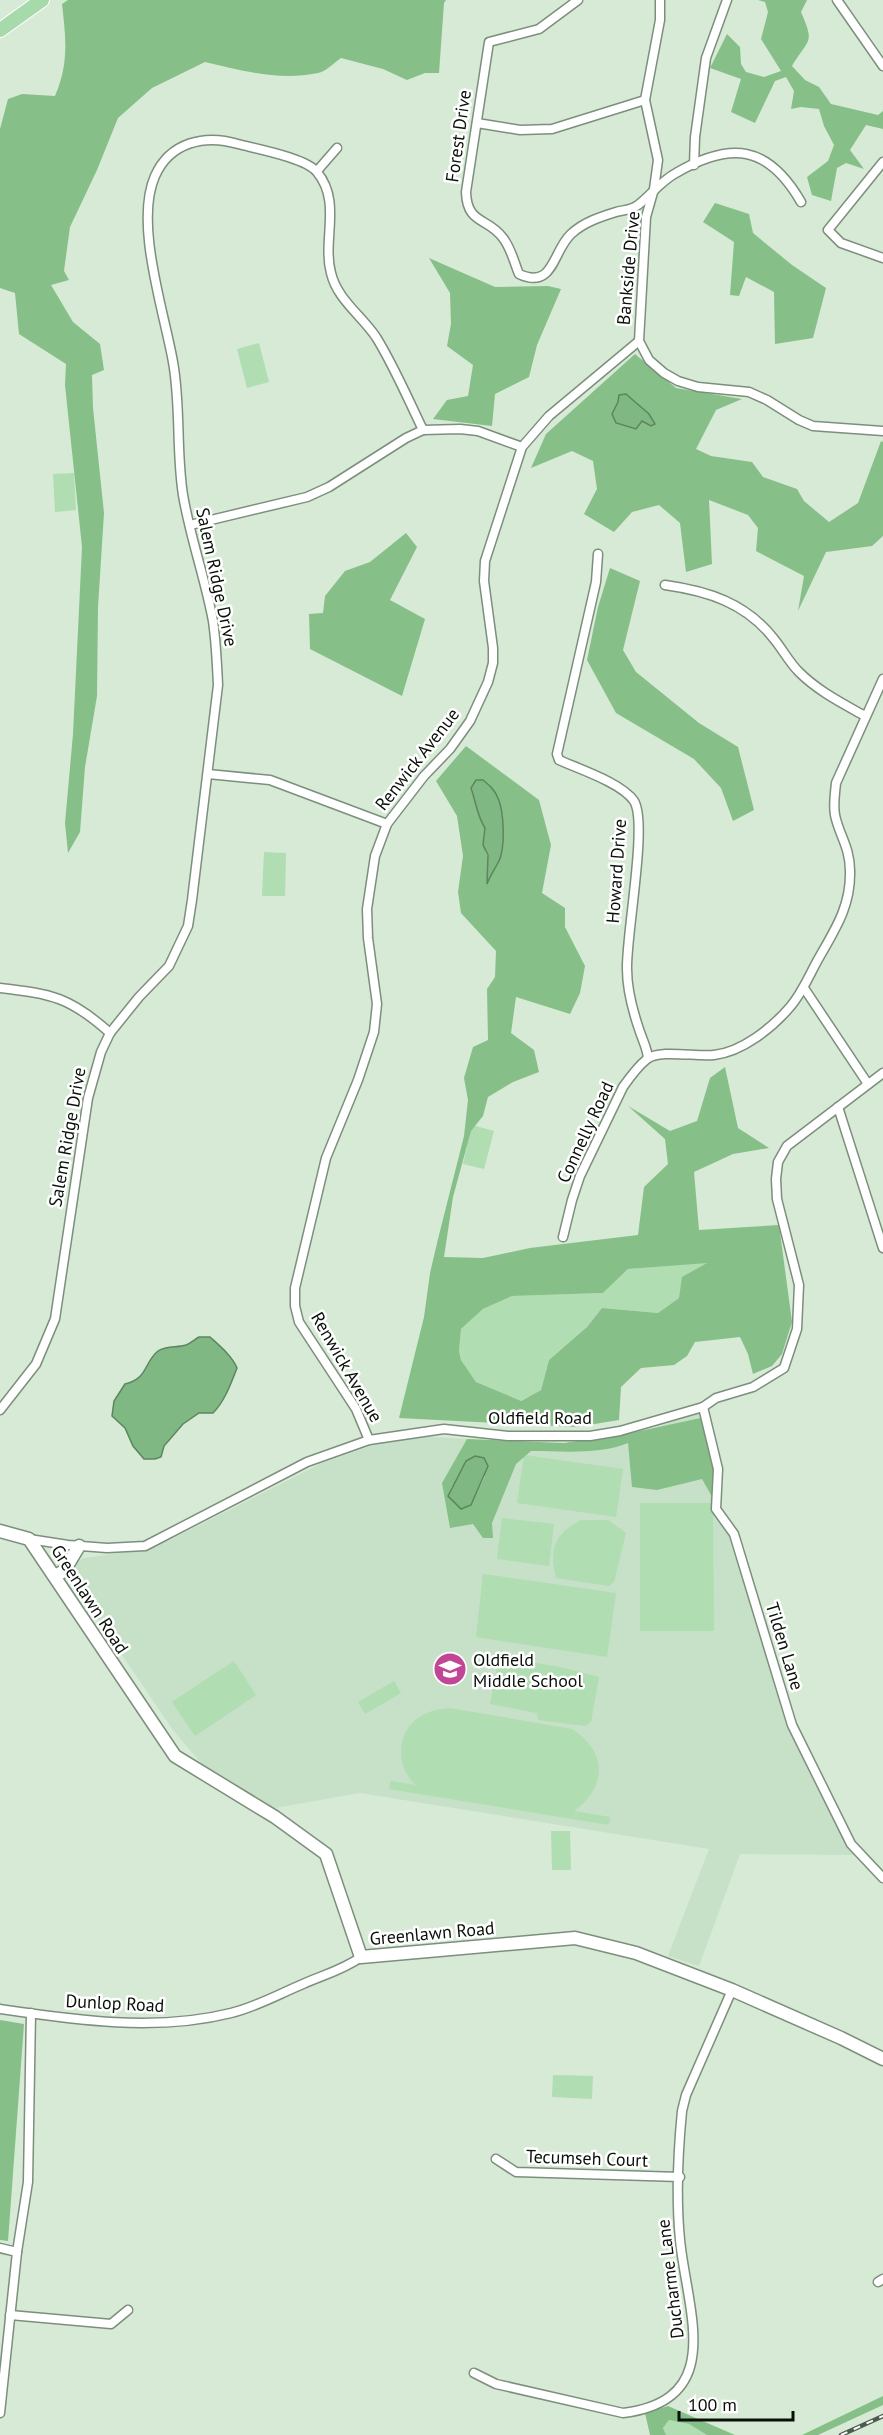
<svg xmlns="http://www.w3.org/2000/svg" width="883" height="2435" viewBox="0 0 883 2435" font-family="'PT Sans',sans-serif">
<style>
.built{fill:#c6e1c7}
.green{fill:#b0ddb1}
.forest{fill:#87bf89;fill-rule:evenodd}
.water{fill:#7fb882;stroke:#5c865e;stroke-width:1.5}
.lines{fill:none;stroke-linecap:round;stroke-linejoin:round}
.minor-casing{stroke:#7c8f7c;stroke-width:11}
.secondary-casing{stroke:#7c8f7c;stroke-width:15}
.primary-casing{stroke:#fff;stroke-width:16}
.minor{stroke:#fff;stroke-width:8}
.secondary{stroke:#fff;stroke-width:12}
.primary{stroke:#a7daab;stroke-width:14}
.rail-casing{stroke:#4e5a4e;stroke-width:4.5}
.rail{stroke:#fff;stroke-width:2;stroke-dasharray:7;stroke-linecap:butt}
.labels{text-anchor:middle;dominant-baseline:central;stroke-width:5;stroke-linejoin:round;paint-order:stroke}
.street-label{font-size:18px;fill:#091009;stroke:#fff}
.poi-label{font-size:18px;fill:#091009;stroke:#fff;text-anchor:start}
</style>
<rect width="100%" height="100%" fill="#d6ead6"/>
<!-- built -->
<polygon class="built" points="701,1412 714,1468 714,1510 728,1532 787,1727 854,1855 740,1854 699,1966 668,1956 709,1849 360,1793 275,1808 207,1770 173,1730 71,1580 68,1571 72,1564 84,1558 142,1550 170,1540 322,1463 382,1442 417,1436 562,1445 636,1434"/>
<!-- green -->
<g class="green">
<polygon points="259,343 269,382 247,388 237,349"/>
<polygon points="74,473 76,510 55,512 53,474"/>
<polygon points="264,852 286,853 285,896 262,896"/>
<polygon points="472,1125 494,1131 484,1169 463,1164"/>
<polygon points="709,1262 679,1298 658,1313 602,1308 587,1327 549,1360 541,1390 520,1401 476,1382 461,1360 459,1351 461,1329 483,1309 512,1296 603,1293 628,1269"/>
<polygon points="524,1455 623,1469 616,1517 517,1503"/>
<polygon points="640,1503 713,1503 714,1631 640,1631"/>
<polygon points="502,1518 554,1524 549,1566 497,1559"/>
<path d="M581 1520H608L626 1533 614 1582 609 1586 556 1578C549 1549 554 1534 581 1520Z"/>
<polygon points="483,1574 616,1593 607,1657 476,1637"/>
<polygon points="499,1657 560,1667 599,1677 591,1722 585,1726 538,1720 537,1713 490,1704"/>
<polygon points="234,1661 256,1695 195,1736 172,1702"/>
<polygon points="394,1681 401,1693 365,1714 358,1702"/>
<path d="M450 1708 572 1729C608 1752 607 1787 574 1811L610 1817 609 1825 389 1789 391 1781 416 1785C396 1769 396 1733 418 1718 428 1711 438 1709 450 1708Z"/>
<polygon points="551,1831 570,1831 571,1870 552,1870"/>
<polygon points="553,2075 593,2076 592,2099 552,2097"/>
<polygon points="669,2420 689,2424 707,2435 666,2435 663,2428"/>
</g>
<!-- forest -->
<g class="forest">
<path d="M68 0H446L444 3 439 73H425L407 80 383 69 341 58C334 63 325 72 318 73 280 81 242 71 205 62L152 88 118 118 97 170 70 227 64 271 69 280 51 285 73 322 100 344 104 370 92 375 93 408 104 513 98 607 97 696 85 767 80 832 68 853 65 823 73 734 82 547 65 385 66 364 19 334 15 293 0 288V129L8 99 22 94 55 96C69 63 66 39 62 4Z"/>
<path d="M758 0H807L801 12C815 44 809 38 792 66L805 80 819 87 831 104 878 115 883 111V129L866 125 850 150 864 169 846 163 837 168 831 201 812 195 807 177 828 161 834 145 824 126 819 109 801 107 791 109 794 91 786 77 775 81 755 123 731 112 741 79 710 68 727 34 740 47 741 64 746 72 764 77 781 71 761 39 768 12 765 2Z"/>
<polygon points="715,203 749,214 753,233 792,265 826,288 813,338 775,344 774,292 746,277 739,296 730,295 734,242 703,222"/>
<polygon points="429,258 495,287 548,286 561,289 537,345 529,377 495,394 492,426 433,419 447,400 468,396 473,365 447,346 451,324 450,293"/>
<path d="M635 354 676 388 742 399 716 410 696 449 711 456 752 462 763 477 797 489 804 501 829 522 858 503 881 441 883 442V536L872 546 826 552 798 611 804 576 756 551 758 528 748 515 709 500 712 564 686 572 680 523 659 505 632 512 614 532 584 514 597 489 593 461 572 451 531 468 546 434ZM626 395 649 414 642 421 612 414 618 402 619 396Z"/>
<polygon points="406,533 417,547 390,600 425,619 402,696 310,649 309,614 323,613 325,596 345,571 370,562"/>
<polygon points="610,568 640,581 623,650 636,672 699,723 738,747 754,810 733,821 721,788 694,759 616,713 587,660 598,607"/>
<path d="M466 746 539 800 551 845 542 893 565 908V927L585 966 580 993 570 1014 516 997 511 1033 534 1050 539 1072 513 1082 488 1097 483 1116 471 1131 453 1197 444 1257 483 1258 530 1248 638 1235 644 1187 668 1164 665 1139 628 1106 670 1131 697 1121 710 1078 725 1067 738 1128 769 1148 733 1154 694 1172 699 1230 779 1225 792 1322 782 1354 772 1366 753 1374 748 1354 740 1337 695 1342 687 1356 674 1365 641 1368 621 1387 619 1420 576 1427 399 1418 424 1317 430 1273 438 1239 464 1136 468 1100 464 1078 473 1047 488 1040 487 989 495 977 496 951 461 913 458 892 463 856 457 816 436 781ZM471 788 501 814C503 833 506 855 493 870L483 845 485 828C477 816 476 802 471 788ZM707 1263 682 1277 679 1298 658 1313 602 1308 587 1327 549 1360 541 1390 521 1401 476 1382 461 1360 459 1351 461 1329 483 1309 512 1296 603 1293 628 1269Z"/>
<path d="M710 1416 723 1472 720 1499 711 1495 702 1479 657 1490 632 1487 628 1443C598 1455 563 1451 531 1451L516 1464 492 1523 493 1538H483L473 1524 450 1528 442 1483 467 1439 564 1443 626 1434ZM461 1471 485 1476 471 1505 461 1508 454 1503 451 1488 458 1480Z"/>
<polygon points="0,2020 24,2024 8,2241 0,2240"/>
<polygon points="883,2396 883,2405 818,2435 802,2435"/>
<polygon points="668,2406 735,2435 707,2435 689,2424 669,2420 663,2428 666,2435 650,2435 645,2413"/>
</g>
<!-- water -->
<g class="water">
<polygon points="626,394 649,414 655,424 651,426 642,421 636,429 616,423 612,414 618,402 619,395"/>
<path d="M476 780H483C489 785 495 790 498 798 504 812 506 849 498 863 494 870 490 876 487 884L488 855 483 845 485 828C477 816 476 802 471 788Z"/>
<path d="M199 1337H210C220 1346 232 1356 237 1368 231 1383 225 1401 213 1413H199L183 1424 164 1446 161 1457 155 1459H144L133 1446 125 1428 112 1416 114 1401 125 1384C148 1379 144 1362 158 1351 167 1345 177 1348 186 1345 191 1343 195 1339 199 1337Z"/>
<polygon points="475,1456 484,1458 488,1466 471,1505 461,1509 448,1496 466,1461"/>
</g>
<g class="lines">
<!-- minor casing -->
<g class="minor-casing">
<g id="minor">
<path d="M578 0 539 29 489 42 466 192C467 225 488 217 503 238 511 248 514 262 519 274 554 290 552 252 571 234 584 222 600 217 616 212 623 210 632 210 638 205 651 195 661 181 676 173 731 141 768 145 801 202"/>
<polyline points="660,0 660,20 645,100 658,160 654,189 646,217 639,341 649,360 664,373 678,381 698,387 749,392 767,400 799,420 813,426 883,431"/>
<polyline points="837,0 883,66"/>
<polyline points="477,123 520,130 552,129 645,100"/>
<polyline points="883,162 828,230 841,243 883,258"/>
<polyline points="694,165 695,137 706,58 727,0"/>
<polyline points="317,171 337,148"/>
<polyline points="190,525 307,497 329,487 406,438 423,430 460,429 478,431 522,447"/>
<path d="M598 554 596 582 557 754 559 760C579 769 622 783 634 801 648 823 626 935 627 969 627 990 633 1012 640 1032 643 1041 647 1048 648 1058"/>
<path d="M665 585C708 591 746 603 774 639 783 650 789 662 799 672 818 691 842 703 865 716"/>
<polyline points="208,774 270,780 387,824"/>
<path d="M0 988C52 994 70 997 110 1033"/>
<polyline points="804,988 868,1084"/>
<polyline points="838,1107 883,1248"/>
<path d="M563 1237 572 1200 580 1176 623 1087C630 1077 637 1067 647 1059 660 1049 696 1057 714 1055 742 1052 772 1028 790 1007 803 992 810 973 820 956 836 928 851 905 850 871 850 847 839 835 835 815 833 804 835 794 836 783L883 679"/>
<polyline points="703,1407 718,1469 716,1509 734,1534 792,1725 851,1844 883,1878"/>
<path d="M0 1410 36 1364 55 1319 88 1098 101 1052 110 1033 139 997 169 966 188 926 192 900 218 685C217 663 216 642 213 621 205 578 190 537 183 495 176 451 181 406 173 362 164 311 134 223 155 176 170 142 205 134 238 144 257 149 306 158 317 172 342 202 322 240 331 273 337 299 361 315 376 337 394 366 408 399 423 430"/>
<polyline points="369,1440 356,1409 299,1322 295,1306 295,1288 326,1158 358,1080 374,1032 377,1004 368,938 367,909 375,856 387,824 424,776 450,749 470,721 488,682 493,663 493,648 484,581 485,561 522,447 549,416 639,341"/>
<polyline points="29,1539 68,1545 107,1548 145,1546 307,1462 369,1440 444,1429 508,1436 590,1436 620,1431 703,1407 716,1398 753,1387 784,1368 797,1329 799,1285 777,1199 776,1179 778,1162 787,1146 883,1073"/>
<path d="M0 2009C75 2020 156 2032 231 2013 256 2007 279 1994 303 1984 323 1975 343 1970 361 1957"/>
<polyline points="496,2159 516,2172 680,2177"/>
<polyline points="0,2248 17,2252"/>
<polyline points="878,2282 883,2279"/>
<polyline points="10,2315 111,2324 128,2310"/>
<path d="M474 2373 496 2384 623 2413C727 2400 687 2311 680 2240 676 2199 678 2152 682 2111L686 2095 732 1990"/>
<polyline points="0,2413 17,2252 28,2182 31,2013"/>
</g>
</g>
<!-- secondary casing -->
<g class="secondary-casing">
<g id="secondary">
<polyline points="0,1531 29,1539 175,1756 275,1817 326,1854 361,1957 575,1938 636,1953 732,1990 841,2038 883,2059"/>
<polyline points="55,1576 64,1571 79,1546"/>
</g>
</g>
<!-- primary casing -->
<g class="primary-casing">
<polyline id="primary" points="0,30 42,0"/>
</g>
<!-- minor -->
<use href="#minor" class="minor"/>
<!-- secondary -->
<use href="#secondary" class="secondary"/>
<!-- primary -->
<use href="#primary" class="primary"/>
<!-- rail casing -->
<g class="rail-casing">
<polyline id="rail" points="841,2435 883,2416"/>
</g>
<!-- rail -->
<use href="#rail" class="rail"/>
</g>
<!-- icons -->
<defs>
<g id="school-disc" transform="scale(1.725)"><circle r="9.5" fill="#c24695" stroke="#fff"/><path d="M0-5L7-2L0 1L-7-2ZM-4 1L0 2.5L4 1V4Q0 6-4 4Z" fill="#fff"/></g>
</defs>
<g fill-rule="evenodd">
<use href="#school-disc" x="450" y="1669"/>
</g>
<g class="labels">
<!-- street labels -->
<g class="street-label">
<text transform="translate(458 136) rotate(-82)">Forest Drive</text>
<text transform="translate(628 268) rotate(-85)">Bankside Drive</text>
<text transform="translate(217 577) rotate(78)">Salem Ridge Drive</text>
<text transform="translate(417 759) rotate(-52)">Renwick Avenue</text>
<text transform="translate(616 871) rotate(-86)">Howard Drive</text>
<text transform="translate(585 1132) rotate(-65)">Connelly Road</text>
<text transform="translate(67 1137) rotate(-80)">Salem Ridge Drive</text>
<text transform="translate(347 1367) rotate(60)">Renwick Avenue</text>
<text x="540" y="1417">Oldfield Road</text>
<text transform="translate(90 1599) rotate(57)">Greenlawn Road</text>
<text transform="translate(785 1646) rotate(73)">Tilden Lane</text>
<text transform="translate(432 1933) rotate(-5)">Greenlawn Road</text>
<text transform="translate(115 2003) rotate(3)">Dunlop Road</text>
<text transform="translate(587 2158) rotate(2)">Tecumseh Court</text>
<text transform="translate(670 2279) rotate(-97)">Ducharme Lane</text>
</g>
<!-- poi labels -->
<g class="poi-label">
<text x="473" y="1659">Oldfield<tspan x="473" dy="21">Middle School</tspan></text>
</g>
</g>
<!-- scale -->
<path d="M679 2411v9h114v-9" fill="none" stroke="#091009" stroke-width="3"/>
<text x="688" y="2411" font-size="18" fill="#091009" stroke="#ffffff" stroke-width="4.5" paint-order="stroke">100 m</text>
</svg>
